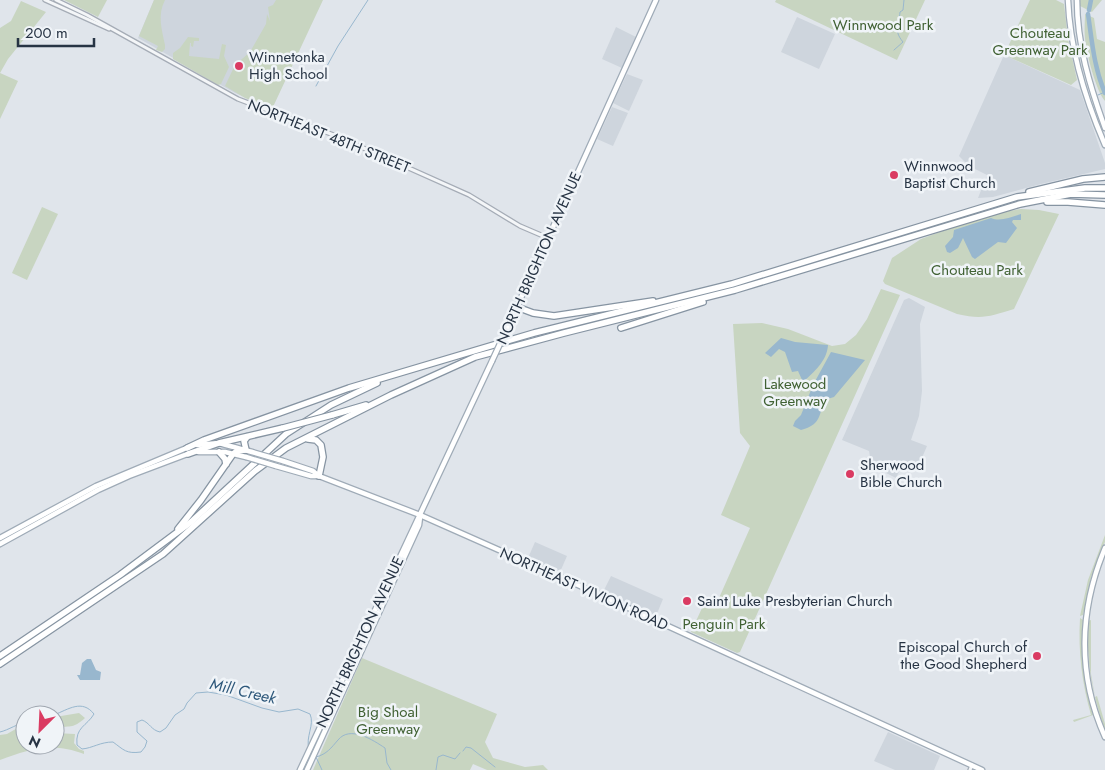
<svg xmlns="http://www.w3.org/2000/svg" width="1105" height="770" viewBox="0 0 1105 770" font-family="Jost,sans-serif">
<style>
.built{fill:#ced5dd}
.green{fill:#c8d5c1}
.water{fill:#98b7ce}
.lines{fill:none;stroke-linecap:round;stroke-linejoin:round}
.stream{stroke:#98b7ce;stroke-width:1}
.river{stroke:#98b7ce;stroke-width:4.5}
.minor-casing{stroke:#a5acb6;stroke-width:5.5}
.major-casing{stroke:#9fabb7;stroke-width:7}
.highway-casing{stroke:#8694a2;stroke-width:8}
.minor{stroke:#f4f6f8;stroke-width:3}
.major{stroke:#fff;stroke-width:4.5}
.highway{stroke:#fff;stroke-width:5.5}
.major-bridge-casing{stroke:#9fabb7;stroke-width:7;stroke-linecap:butt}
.highway-bridge-casing{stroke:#8694a2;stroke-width:8;stroke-linecap:butt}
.major-bridge{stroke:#fff;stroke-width:4.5}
.highway-bridge{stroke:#fff;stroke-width:5.5}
.poi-dot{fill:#da3b62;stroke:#f0f4f8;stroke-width:2}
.labels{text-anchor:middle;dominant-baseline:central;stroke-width:5;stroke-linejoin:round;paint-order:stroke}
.park-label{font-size:15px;fill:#406133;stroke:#f0f4f8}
.poi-label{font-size:15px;fill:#273444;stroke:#f0f4f8;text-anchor:start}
.street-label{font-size:15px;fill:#273444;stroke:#f0f4f8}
.water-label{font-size:16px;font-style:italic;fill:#2e587b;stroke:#f0f4f8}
</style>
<rect width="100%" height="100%" fill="#e0e5eb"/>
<!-- built -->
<g class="built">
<polygon points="154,0 322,0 272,108 235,93 138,38"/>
<polygon points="797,17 835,34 819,69 781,52"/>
<polygon points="616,27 636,37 622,68 602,59"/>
<polygon points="1004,55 1080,90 1105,163 1105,169 1041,184 993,197 978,198 987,175 969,166 959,156"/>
<polygon points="627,74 643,80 629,111 613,103"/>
<polygon points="612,107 628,113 613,146 597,139"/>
<polygon points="909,298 925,307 920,324 922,391 919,416 911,440 927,446 918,467 904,461 896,478 878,469 872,468 869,451 842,440 904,300"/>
<polygon points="535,542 567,556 560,572 528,558"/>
<polygon points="611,576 663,599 656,616 603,592"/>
<polygon points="888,732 940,756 934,770 895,770 874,761"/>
</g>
<!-- green -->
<g class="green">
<polygon points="64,0 107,0 98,17"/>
<path d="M154 0H165C157 15 162 30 165 45V49L162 52 156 50 158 46 139 36Z"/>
<polygon points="276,0 323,0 272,109 245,98 225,86 235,65 250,52 266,24 267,14 270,21 268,7 273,5"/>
<polygon points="776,0 925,0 897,60 775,2"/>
<polygon points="1030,0 1056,0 1064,4 1068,39 1077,80 1071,85 1004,55"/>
<polygon points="1079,0 1102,0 1092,12 1080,6"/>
<polygon points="21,1 46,12 8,59 0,73 18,81 0,119 0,28 11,21"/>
<path d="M1085 14 1094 18 1097 39 1105 42V101C1096 91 1086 52 1085 38 1084 30 1085 21 1085 14Z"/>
<polygon points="188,37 199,38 199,41 194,41 193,47 191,46 191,43 190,43 189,56 219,59 222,44 226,45 224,56 229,67 221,84 218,85 173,59 173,53 180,48"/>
<polygon points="42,207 58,214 27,280 12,273"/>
<path d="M1021 209 1039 210 1059 214 1014 309C990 316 983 320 957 314L885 284 883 281 892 258 921 239 956 226 1003 212Z"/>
<polygon points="881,289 900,295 740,652 737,653 691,632 702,608 719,598 750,528 721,515 750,446 740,433 733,324 762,323 788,329 832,346 845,344 856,335 867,319"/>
<polygon points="1105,535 1105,542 1091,577 1083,615 1080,616 1088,580"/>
<path d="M1080 618 1083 620C1081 656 1084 680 1093 715L1074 722 1073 720 1091 715C1082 683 1078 652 1080 618Z"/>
<path d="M1091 620V674L1095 697 1097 696 1105 724V730C1092 694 1086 660 1088 621Z"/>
<polygon points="362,658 497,714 485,742 493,758 525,767 543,765 548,770 487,770 473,764 470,770 313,770"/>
<path d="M79 713 85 718C73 729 69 726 55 727V717Z"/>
<path d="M21 726H25V745H55V733L75 734 74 743 79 749 84 751V754C53 742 29 749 0 760V735L7 734Z"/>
</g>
<!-- water -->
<g class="water">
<path d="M1021 214V220H1013L1012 222 1017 228 1006 243 998 242 975 259 972 257 963 238 958 248 950 253 947 252 945 246 953 237 954 230 991 218C1000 222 1012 217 1021 214Z"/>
<path d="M781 338 795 342 828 345C827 361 814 372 803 382L798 371 792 372 785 352 779 349 771 357 765 353Z"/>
<path d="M831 352 865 360 834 397 824 400C819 417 820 425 801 430L793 426 795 421 801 415 813 385Z"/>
<polygon points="87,659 91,659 96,670 101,672 100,680 80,680 77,675 80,675 82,663"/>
</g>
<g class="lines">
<!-- stream -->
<g class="stream">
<path d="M894 50 903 42C893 30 899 25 900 12L903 10 904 0"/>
<polyline points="316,86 338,46 368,0"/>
<polyline points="1098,95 1105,92"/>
<path d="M54 715C69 709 82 699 94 714 87 726 75 727 77 745L82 749C93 748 100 742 113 742 124 750 126 754 141 752L145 747 147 741 137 732V722L142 720C150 723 151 730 160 732L166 728 175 715 184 709 187 703 196 693 208 692 226 695 262 708 279 712 298 709 310 714C315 725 305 737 309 749"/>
<path d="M0 732C9 730 18 723 25 723"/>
<polyline points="463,751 466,747 471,748 495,767"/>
<path d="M315 756 316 757C327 754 331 748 338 740 350 725 373 740 385 748L387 763 391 770"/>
<polyline points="316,757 322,770"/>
<polyline points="436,770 438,757 443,755 455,759 460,753"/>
</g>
<!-- river -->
<g class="river">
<polyline points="1089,10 1091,0"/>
<path d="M1088 14C1092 41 1094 68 1105 93"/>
</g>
<!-- minor casing -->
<g class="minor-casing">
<g id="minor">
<polyline points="45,0 109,29"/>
<polyline points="56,0 87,15 238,99 331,134 384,157 469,195 520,226 548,238"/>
<polyline points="970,770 972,765"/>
</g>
</g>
<!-- major casing -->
<g class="major-casing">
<g id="major">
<path d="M1068 0C1070 50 1085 99 1105 145"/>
<path d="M1077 0C1077 44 1090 87 1105 128"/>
<polyline points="505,333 656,0"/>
<polyline points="197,445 219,443 252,452"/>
<polyline points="198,452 225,452 246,457"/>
<polyline points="283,461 313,471 319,476 420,515 587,589 982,770"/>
<polyline points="276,466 311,476 319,476"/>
<polyline points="0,538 96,486 189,447"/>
<polyline points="0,544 98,490 129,476 190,453"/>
<path d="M1105 548C1079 610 1077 675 1105 737"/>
<polyline points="300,770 492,361"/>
<polyline points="307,770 419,525 420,517"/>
</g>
</g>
<!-- highway casing -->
<g class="highway-casing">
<g id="highway">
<polyline points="1029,192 1083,179 1105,177"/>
<polyline points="1047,202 1068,202 1105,205"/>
<polyline points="517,307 533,313 554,316 653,301"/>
<polyline points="621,328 703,302"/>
<polyline points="332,415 366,405"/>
<polyline points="308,439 316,440 321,445 323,457 319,476"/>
<polyline points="187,448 204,440 349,388 534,333 732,284 1017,197 1085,188 1105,188"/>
<polyline points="219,452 225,459 226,464"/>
<polyline points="188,454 219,443 283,428"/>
<polyline points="178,529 201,500 233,454 237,451 246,450 244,441 247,437"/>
<polyline points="0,656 120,575 191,522 286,434 331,405 377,383"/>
<polyline points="0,664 163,554 255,471 286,448 391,395 475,357 564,333 735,290 1020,204 1071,194 1105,195"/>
</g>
</g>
<!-- minor -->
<use href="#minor" class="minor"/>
<!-- major -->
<use href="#major" class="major"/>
<!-- highway -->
<use href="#highway" class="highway"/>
<!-- major-bridge casing -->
<g class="major-bridge-casing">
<g id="major-bridge">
<polyline points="492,361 505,333"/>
<polyline points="252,452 283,461"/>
<polyline points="246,457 276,466"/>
</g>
</g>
<!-- highway-bridge casing -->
<g class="highway-bridge-casing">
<polyline id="highway-bridge" points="283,428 332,415"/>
</g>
<!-- major-bridge -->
<use href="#major-bridge" class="major-bridge"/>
<!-- highway-bridge -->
<use href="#highway-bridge" class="highway-bridge"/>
</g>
<!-- markers -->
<g class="poi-dot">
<circle cx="239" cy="66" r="5"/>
<circle cx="894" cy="175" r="5"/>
<circle cx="850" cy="474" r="5"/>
<circle cx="687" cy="601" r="5"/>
<circle cx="1037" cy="656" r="5"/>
</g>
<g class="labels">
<!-- park labels -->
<g class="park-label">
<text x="883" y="25">Winnwood Park</text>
<text x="1040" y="33">Chouteau<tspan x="1040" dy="17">Greenway Park</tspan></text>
<text x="977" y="270">Chouteau Park</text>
<text x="795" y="384">Lakewood<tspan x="795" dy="17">Greenway</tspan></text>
<text x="724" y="624">Penguin Park</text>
<text x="388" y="712">Big Shoal<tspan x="388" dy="17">Greenway</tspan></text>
</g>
<!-- poi labels -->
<g class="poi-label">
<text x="249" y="57">Winnetonka<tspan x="249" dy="17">High School</tspan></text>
<text x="904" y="166">Winnwood<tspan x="904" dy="17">Baptist Church</tspan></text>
<text x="860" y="465">Sherwood<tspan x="860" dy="17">Bible Church</tspan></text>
<text x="697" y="601">Saint Luke Presbyterian Church</text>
<text x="1027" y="647" text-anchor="end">Episcopal Church of<tspan x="1027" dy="17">the Good Shepherd</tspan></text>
</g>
<!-- street labels -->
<g class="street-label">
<text transform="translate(329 136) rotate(22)">NORTHEAST 48TH STREET</text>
<text transform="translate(539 258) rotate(-66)">NORTH BRIGHTON AVENUE</text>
<text transform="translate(584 589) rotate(24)">NORTHEAST VIVION ROAD</text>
<text transform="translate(360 642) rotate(-65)">NORTH BRIGHTON AVENUE</text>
</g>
<!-- water labels -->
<g class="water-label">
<text transform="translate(243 691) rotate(13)">Mill Creek</text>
</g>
</g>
<!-- north arrow -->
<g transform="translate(40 730) rotate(204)"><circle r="24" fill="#f0f4f8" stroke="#a0a7b0"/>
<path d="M0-4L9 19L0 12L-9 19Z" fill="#da3b62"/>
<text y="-8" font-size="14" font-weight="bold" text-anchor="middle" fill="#273444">N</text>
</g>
<!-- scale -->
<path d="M18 38v8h76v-8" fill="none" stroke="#273444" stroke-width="2.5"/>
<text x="25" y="38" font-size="15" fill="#273444" stroke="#f0f4f8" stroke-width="4" paint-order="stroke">200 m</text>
</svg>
